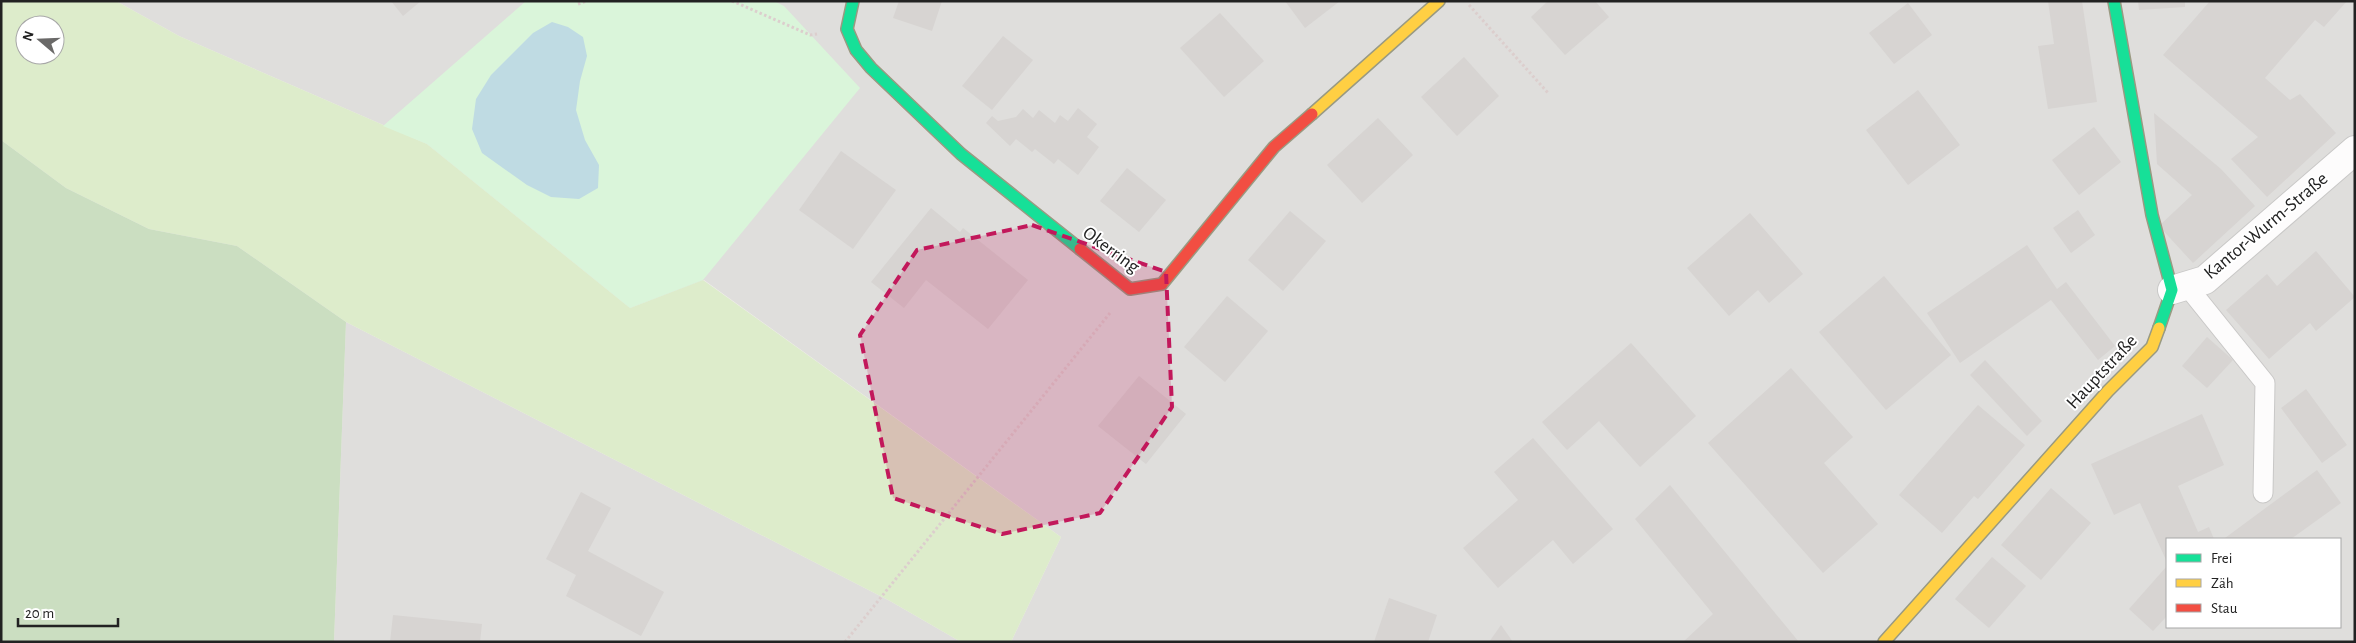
<svg xmlns="http://www.w3.org/2000/svg" width="2356" height="643" viewBox="0 0 2356 643" font-family="'Alegreya Sans',sans-serif">
<style>
.residential{fill:#dfdedc;fill-rule:evenodd}
.grass{fill:#ddeccb;fill-rule:evenodd}
.forest{fill:#cbdec1}
.park{fill:#daf5da}
.water{fill:#bfdbe3}
.building{fill:#d7d4d2}
.lines{fill:none;stroke-linecap:round;stroke-linejoin:round}
.lane-casing{stroke:#c9c8c7;stroke-width:21}
.street-casing{stroke:#c9c8c7;stroke-width:30}
.fast-casing{stroke:#999a82;stroke-width:14}
.slow-casing{stroke:#999a82;stroke-width:14}
.jam-casing{stroke:#999a82;stroke-width:14}
.path{stroke:#dccecd;stroke-width:3;stroke-dasharray:2.5 2.5;stroke-linecap:butt}
.lane{stroke:#fdfcfc;stroke-width:19}
.street{stroke:#fdfcfc;stroke-width:28}
.fast{stroke:#16e098;stroke-width:11}
.slow{stroke:#ffcf43;stroke-width:11}
.jam{stroke:#f24e42;stroke-width:11}
.marked{fill:#c2185b;fill-opacity:0.2;stroke:#c2185b;stroke-width:4;stroke-dasharray:10 6;stroke-linejoin:round}
.labels{text-anchor:middle;dominant-baseline:central;stroke-width:4;stroke-linejoin:round;paint-order:stroke}
.street-label{font-size:19px;fill:#222;stroke:#fff}
</style>
<rect width="100%" height="100%" fill="#f0eeeb"/>
<!-- residential -->
<g class="residential">
<path d="M116 1H2355V642H1011L1061 537 704 280 630 308 427 144 179 36ZM2167 539H2340V627H2167Z"/>
<polygon points="346,322 890,601 961,642 334,642"/>
</g>
<!-- grass -->
<path class="grass" d="M1 1H116L179 36 427 144 630 308 703 280 1061 537 1011 642H961L890 601 346 322 237 246 149 229 66 188 1 140ZM25 25H55V55H25Z"/>
<!-- forest -->
<polygon class="forest" points="1,140 66,188 149,229 237,246 346,322 334,642 1,642"/>
<!-- park -->
<polygon class="park" points="526,1 774,1 784,6 860,88 703,280 630,308 427,144 383,126"/>
<!-- water -->
<polygon class="water" points="552,22 568,27 583,37 587,56 580,81 576,110 585,140 599,165 598,188 579,199 551,197 527,185 482,153 472,129 476,99 491,75 533,33"/>
<!-- building -->
<g class="building">
<polygon points="391,1 421,1 403,16"/>
<polygon points="899,1 942,1 932,31 893,18"/>
<polygon points="1285,1 1340,1 1305,28"/>
<polygon points="1548,1 1595,1 1609,17 1565,55 1531,17"/>
<polygon points="2048,1 2082,1 2097,102 2048,109 2038,46 2054,44"/>
<polygon points="2138,1 2185,1 2185,7 2139,10"/>
<polygon points="2210,1 2347,1 2324,27 2315,20 2265,78 2290,100 2300,94 2336,133 2267,197 2231,159 2258,137 2163,55"/>
<polygon points="1908,3 1932,35 1894,64 1869,33"/>
<polygon points="1220,13 1264,61 1224,97 1180,48"/>
<polygon points="1003,36 1033,60 992,110 962,86"/>
<polygon points="1464,57 1499,96 1457,136 1421,97"/>
<polygon points="1918,90 1960,145 1908,185 1866,130"/>
<polygon points="1078,108 1097,124 1087,137 1099,147 1078,175 1058,159 1054,164 1035,149 1032,152 1016,139 1010,146 986,123 992,116 998,121 1016,117 1023,109 1033,118 1039,110 1055,123 1060,115 1068,121"/>
<polygon points="2154,113 2221,169 2255,206 2193,263 2159,226 2192,195 2157,164"/>
<polygon points="1378,118 1413,155 1362,203 1327,165"/>
<polygon points="2094,127 2121,162 2079,195 2052,160"/>
<polygon points="841,151 896,190 853,249 799,210"/>
<polygon points="1127,168 1166,200 1139,232 1100,201"/>
<polygon points="931,208 960,232 963,228 1028,280 988,329 926,280 904,308 871,282"/>
<polygon points="2078,210 2095,235 2071,253 2053,228"/>
<polygon points="1290,211 1326,241 1283,291 1248,260"/>
<polygon points="1750,213 1803,274 1769,303 1758,290 1729,316 1687,268"/>
<polygon points="2027,245 2057,289 2066,282 2115,346 2098,360 2051,300 1960,363 1927,313"/>
<polygon points="2316,251 2355,297 2316,331 2310,323 2269,359 2226,310 2267,274 2277,286"/>
<polygon points="1884,276 1951,355 1886,410 1819,332"/>
<polygon points="1227,296 1268,331 1225,382 1184,347"/>
<polygon points="2207,337 2233,360 2207,388 2182,366"/>
<polygon points="1631,343 1696,416 1640,467 1599,421 1567,450 1542,422"/>
<polygon points="1985,360 2042,421 2027,436 1970,375"/>
<polygon points="1791,368 1853,437 1824,463 1878,524 1823,573 1708,443"/>
<polygon points="1139,376 1186,414 1146,464 1098,426"/>
<polygon points="2306,389 2347,445 2322,463 2281,408"/>
<polygon points="1978,405 2025,445 1978,499 1974,496 1942,533 1899,495"/>
<polygon points="2202,414 2224,465 2178,486 2198,532 2209,527 2214,539 2167,539 2167,562 2140,503 2114,515 2091,464"/>
<polygon points="1533,438 1613,529 1573,564 1553,540 1498,588 1463,548 1518,500 1494,472"/>
<polygon points="2317,470 2341,503 2291,539 2226,539 2225,538"/>
<polygon points="1670,485 1799,642 1683,642 1713,614 1635,519"/>
<polygon points="2051,488 2091,523 2041,580 2001,545"/>
<polygon points="581,492 611,508 588,551 664,592 641,636 566,596 576,575 546,559"/>
<polygon points="1992,557 2026,586 1989,628 1955,599"/>
<polygon points="2167,566 2167,616 2153,631 2129,609"/>
<polygon points="1389,598 1437,615 1428,642 1374,642"/>
<polygon points="393,615 482,624 480,642 390,642"/>
<polygon points="1501,625 1513,642 1489,642"/>
</g>
<g class="lines">
<!-- lane casing -->
<g class="lane-casing">
<polyline id="lane" points="2187,286 2265,383 2263,493"/>
</g>
<!-- street casing -->
<g class="street-casing">
<polyline id="street" points="2172,290 2205,280 2355,150"/>
</g>
<!-- fast casing -->
<g class="fast-casing">
<g id="fast">
<polyline points="853,1 847,29 856,50 871,68 961,154 1080,249"/>
<polyline points="2114,1 2152,215 2172,290 2159,328"/>
</g>
</g>
<!-- slow casing -->
<g class="slow-casing">
<g id="slow">
<polyline points="1312,114 1439,1"/>
<polyline points="1884,642 2108,391 2152,347 2159,328"/>
</g>
</g>
<!-- jam casing -->
<g class="jam-casing">
<polyline id="jam" points="1080,249 1130,289 1162,284 1274,147 1312,114"/>
</g>
<!-- path -->
<g class="path">
<polyline points="732,1 810,35 817,34"/>
<polyline points="578,4 587,1"/>
<polyline points="1469,5 1549,94"/>
<polyline points="845,642 1110,313"/>
</g>
<!-- lane -->
<use href="#lane" class="lane"/>
<!-- street -->
<use href="#street" class="street"/>
<!-- fast -->
<use href="#fast" class="fast"/>
<!-- slow -->
<use href="#slow" class="slow"/>
<!-- jam -->
<use href="#jam" class="jam"/>
</g>
<!-- marked area -->
<path class="marked" d="M1032 225 1166 272 1172 407 1100 513 1002 534 893 498 860 335 917 250Z"/>
<g class="labels">
<!-- street labels -->
<g class="street-label">
<text transform="translate(2266 226) rotate(-40)">Kantor-Wurm-Straße</text>
<text transform="translate(1111 250) rotate(36)">Okerring</text>
<text transform="translate(2102 372) rotate(-47)">Hauptstraße</text>
</g>
</g>
<!-- border -->
<rect width="2356" height="643" fill="none" stroke="#222222" stroke-width="5"/>
<!-- legend -->
<rect x="2166" y="538" width="175" height="90" fill="#ffffff" stroke="#a7a7a7"/>
<rect x="2176" y="554" width="25" height="8" fill="#16e098" stroke="#a7a7a7"/>
<text x="2211" y="563" font-size="15" fill="#222222">Frei</text>
<rect x="2176" y="579" width="25" height="8" fill="#ffcf43" stroke="#a7a7a7"/>
<text x="2211" y="588" font-size="15" fill="#222222">Zäh</text>
<rect x="2176" y="604" width="25" height="8" fill="#f24e42" stroke="#a7a7a7"/>
<text x="2211" y="613" font-size="15" fill="#222222">Stau</text>
<!-- north arrow -->
<g transform="translate(40 40) rotate(289)"><circle r="24" fill="#ffffff" stroke="#a7a7a7"/>
<path d="M0-4L9 19L0 12L-9 19Z" fill="#6a6968"/>
<text y="-8" font-size="14" font-weight="bold" text-anchor="middle" fill="#222222">N</text>
</g>
<!-- scale -->
<path d="M18 618v8h100v-8" fill="none" stroke="#222222" stroke-width="2.5"/>
<text x="25" y="618" font-size="15" fill="#222222" stroke="#ffffff" stroke-width="4" paint-order="stroke">20 m</text>
</svg>
